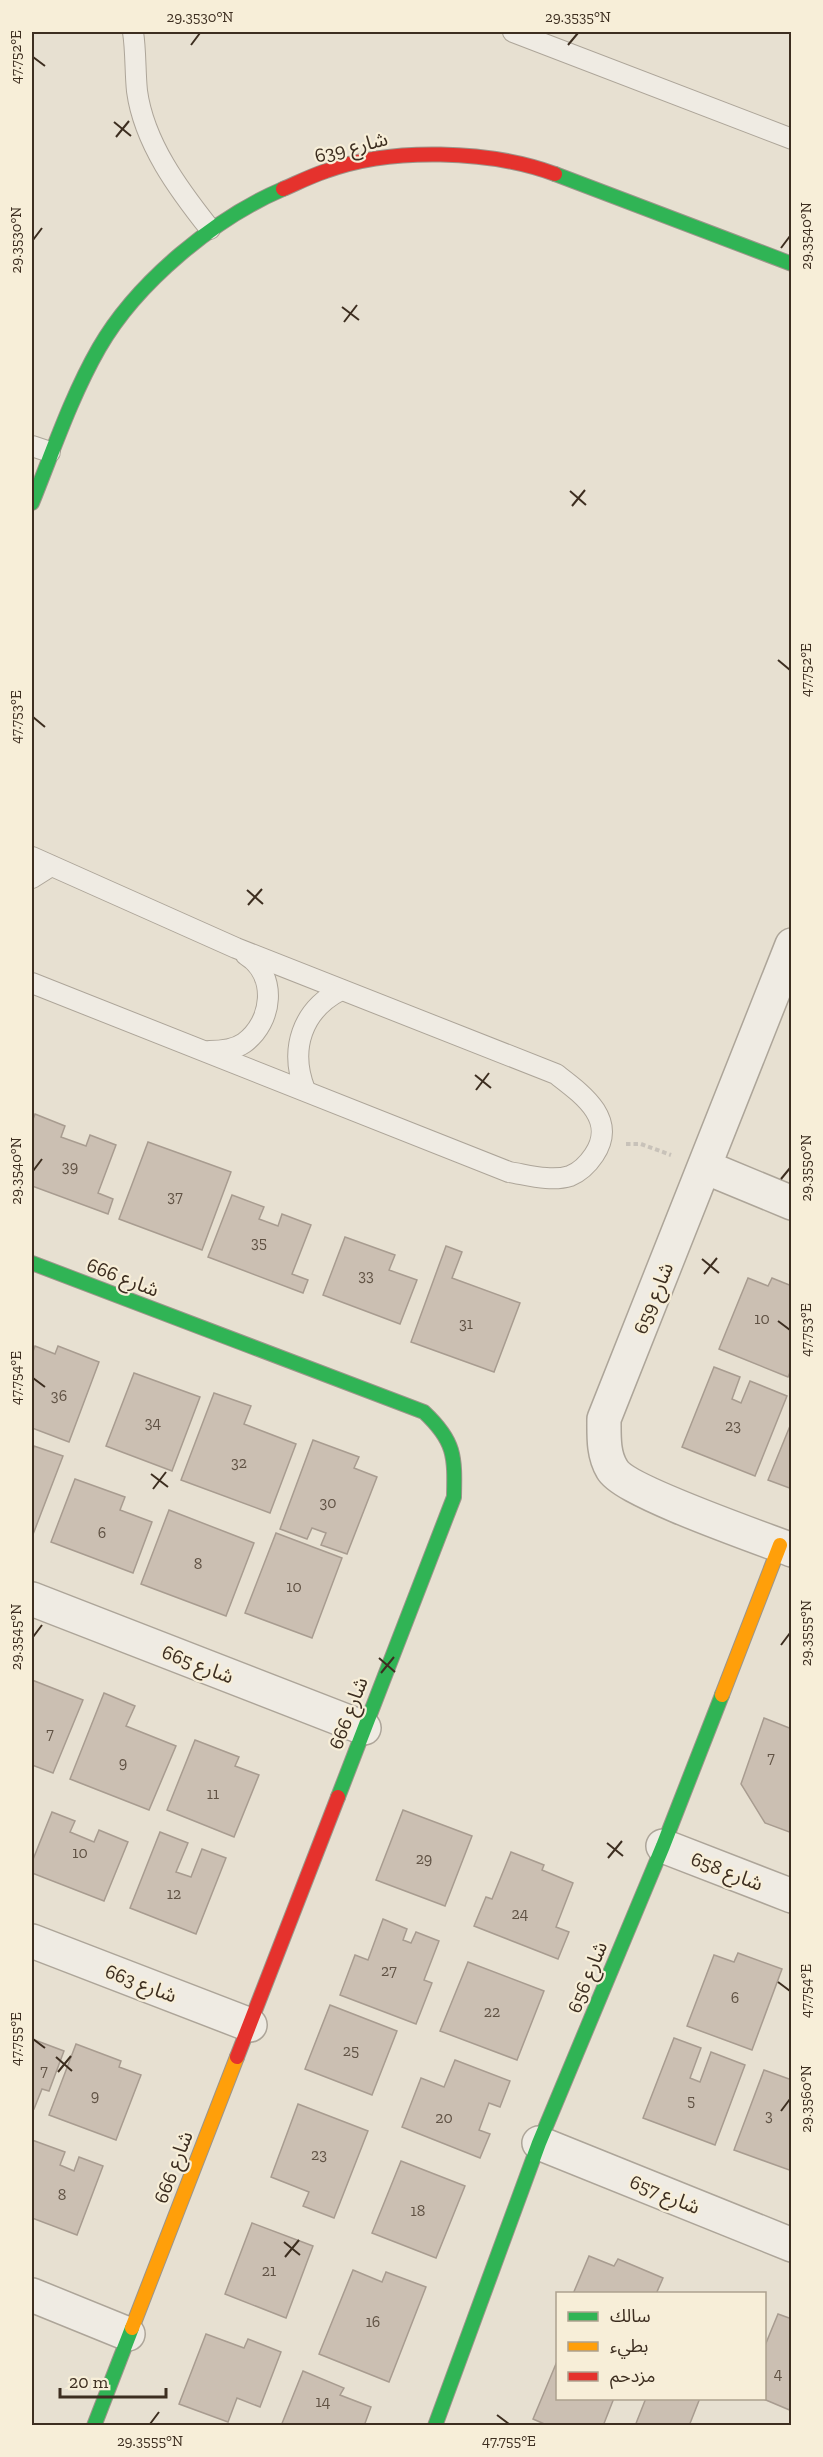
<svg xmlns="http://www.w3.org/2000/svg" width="823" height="2457" viewBox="0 0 823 2457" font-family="'Zilla Slab','Noto Sans Arabic',serif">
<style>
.building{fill:#cbbfb2;stroke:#a89c90;stroke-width:1.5}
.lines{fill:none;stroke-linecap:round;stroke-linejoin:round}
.lane-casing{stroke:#ada599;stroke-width:22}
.street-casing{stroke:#ada599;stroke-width:36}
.fast-casing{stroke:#9c958a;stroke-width:16}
.slow-casing{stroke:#9c958a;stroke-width:16}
.jam-casing{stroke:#9c958a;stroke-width:16}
.path{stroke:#c8c2b9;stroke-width:4;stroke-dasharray:4.5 3;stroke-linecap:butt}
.lane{stroke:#efebe3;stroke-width:20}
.street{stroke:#efebe3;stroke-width:33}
.fast{stroke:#30b455;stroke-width:14}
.slow{stroke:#ff9f0a;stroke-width:14}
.jam{stroke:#e5322d;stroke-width:14}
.ticks{fill:none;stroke:#3d2e20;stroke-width:2}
.labels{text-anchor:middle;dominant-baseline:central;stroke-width:4.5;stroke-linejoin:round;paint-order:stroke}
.number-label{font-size:16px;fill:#605244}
.street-label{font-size:20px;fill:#3d2e20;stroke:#f7eed8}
.neatline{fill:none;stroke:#3d2e20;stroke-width:2}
.ticks-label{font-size:15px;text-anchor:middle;fill:#3d2e20}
</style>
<rect width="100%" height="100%" fill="#e7e0d1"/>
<!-- building -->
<g class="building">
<polygon points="35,1114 65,1126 61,1137 86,1146 90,1135 116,1145 98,1193 113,1199 108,1214 32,1186 32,1122"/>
<polygon points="148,1142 231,1172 202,1250 119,1219"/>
<polygon points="232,1195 264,1207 259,1219 278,1226 282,1214 311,1225 292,1274 308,1280 303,1293 208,1257"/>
<polygon points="345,1237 395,1255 389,1270 417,1280 400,1324 323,1295"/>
<polygon points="446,1246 462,1252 452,1278 520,1303 494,1372 411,1342"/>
<polygon points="748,1278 768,1286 772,1278 792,1286 792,1368 788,1377 719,1349"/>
<polygon points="35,1346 55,1354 58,1346 99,1362 69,1442 32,1428 32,1354"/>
<polygon points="714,1367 740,1377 732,1399 741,1403 750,1381 787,1396 755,1476 682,1447"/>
<polygon points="134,1373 200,1397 172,1471 106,1446"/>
<polygon points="214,1393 251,1406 244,1424 296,1444 270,1513 181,1480"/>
<polygon points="792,1421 792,1489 768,1480"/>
<polygon points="313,1440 359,1457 354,1468 377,1477 347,1554 321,1545 326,1533 312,1528 307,1539 280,1529"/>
<polygon points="34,1446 63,1456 32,1537 32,1454"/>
<polygon points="75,1479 125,1497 120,1510 152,1522 133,1573 51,1542"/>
<polygon points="169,1510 254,1543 226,1616 141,1584"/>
<polygon points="276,1533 342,1558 312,1638 245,1613"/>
<polygon points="32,1680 83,1700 53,1773 32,1765"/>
<polygon points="104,1693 135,1706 126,1726 176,1746 149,1810 70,1779"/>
<polygon points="764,1718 792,1729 792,1833 765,1823 741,1784"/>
<polygon points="195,1740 239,1757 235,1766 259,1775 234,1837 167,1810"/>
<polygon points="403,1810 472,1836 445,1906 376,1880"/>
<polygon points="52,1812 75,1821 70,1832 94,1842 99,1830 128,1842 104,1901 32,1873 32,1862"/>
<polygon points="160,1832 188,1843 176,1872 191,1877 202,1849 226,1858 196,1934 130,1908"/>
<polygon points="511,1852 544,1865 542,1870 573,1883 556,1927 569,1932 558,1959 474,1926 486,1897 492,1899"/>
<polygon points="383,1919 407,1929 403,1940 411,1943 416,1932 439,1941 424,1980 432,1983 416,2024 340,1995 355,1955 368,1960"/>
<polygon points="738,1953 782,1969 752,2050 687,2026 714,1955 734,1962"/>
<polygon points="468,1962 544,1991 517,2060 440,2031"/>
<polygon points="330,2005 397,2031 372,2095 305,2069"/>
<polygon points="674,2038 701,2048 690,2078 700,2082 711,2052 745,2065 715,2145 643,2118"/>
<polygon points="32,2039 64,2051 49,2091 42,2089 34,2109 32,2108"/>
<polygon points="76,2044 121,2061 119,2067 141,2075 116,2140 49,2115"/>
<polygon points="455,2060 510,2081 500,2107 489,2103 479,2130 490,2134 480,2158 402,2127 421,2078 444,2087"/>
<polygon points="764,2070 792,2080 792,2171 734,2150"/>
<polygon points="298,2104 368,2131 334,2218 303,2206 309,2192 271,2177"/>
<polygon points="32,2140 65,2152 60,2165 74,2171 79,2157 103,2166 77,2235 32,2218"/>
<polygon points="401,2161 465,2186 436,2258 372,2233"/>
<polygon points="252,2223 313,2246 286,2318 225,2294"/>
<polygon points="589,2256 614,2266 618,2259 663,2278 656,2294 573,2294"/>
<polygon points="353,2270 382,2282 386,2272 426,2287 389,2382 319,2354"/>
<polygon points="778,2314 792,2319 792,2411 761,2398 764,2398 764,2348"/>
<polygon points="206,2334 244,2348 248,2339 281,2352 260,2407 237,2398 228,2422 179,2404"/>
<polygon points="558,2359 558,2398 614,2398 603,2426 549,2426 533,2419"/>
<polygon points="303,2371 344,2388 340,2395 371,2407 364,2426 281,2426"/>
<polygon points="646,2398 700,2398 689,2426 635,2426"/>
</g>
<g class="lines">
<!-- lane casing -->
<g class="lane-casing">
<g id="lane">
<path d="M133 32C136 51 135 72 137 91 144 143 179 190 210 229"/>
<polyline points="513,32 792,139"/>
<polyline points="32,446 50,452"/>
<path d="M32 857 236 948 556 1074C582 1094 618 1119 594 1155 588 1164 580 1172 570 1176 551 1182 528 1175 509 1172L32 983"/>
<polyline points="32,878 51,866"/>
<path d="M209 1051C221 1051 234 1050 244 1043 273 1022 278 975 246 955"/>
<path d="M305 1090C289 1049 302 1010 341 990"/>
</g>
</g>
<!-- street casing -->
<g class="street-casing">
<g id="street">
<path d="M792 945 604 1419C604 1436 603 1454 612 1469 624 1491 761 1538 792 1550"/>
<polyline points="705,1167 792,1203"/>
<polyline points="32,1599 364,1728"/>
<polyline points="663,1846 792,1896"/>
<polyline points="32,1941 250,2025"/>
<polyline points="539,2143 792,2245"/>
<polyline points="32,2295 128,2334"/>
</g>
</g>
<!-- fast casing -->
<g class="fast-casing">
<g id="fast">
<polyline points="555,174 792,264"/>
<path d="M32 503C53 451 71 397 99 348 137 282 215 218 283 189"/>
<path d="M32 1263 424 1412C455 1441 455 1456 454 1497L338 1797"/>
<polyline points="94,2426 132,2328"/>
<polyline points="435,2426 539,2143 663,1846 722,1695"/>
</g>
</g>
<!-- slow casing -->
<g class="slow-casing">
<g id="slow">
<polyline points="722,1695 780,1545"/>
<polyline points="132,2328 237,2057"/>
</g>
</g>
<!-- jam casing -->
<g class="jam-casing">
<g id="jam">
<path d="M283 189C297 183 311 176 326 171 391 147 490 150 555 174"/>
<polyline points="237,2057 338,1797"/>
</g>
</g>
<!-- path -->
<polyline class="path" points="626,1144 641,1144 671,1155"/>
<!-- lane -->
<use href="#lane" class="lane"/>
<!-- street -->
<use href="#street" class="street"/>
<!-- fast -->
<use href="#fast" class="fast"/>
<!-- slow -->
<use href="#slow" class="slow"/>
<!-- jam -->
<use href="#jam" class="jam"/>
</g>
<!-- ticks -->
<path class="ticks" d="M191 45 200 33M568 45 578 33M33 57 45 66M114 122 131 136M116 137 129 121M33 240 42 228M781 248 790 236M342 307 359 320M344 322 357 305M570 491 586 505M572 506 585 490M778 660 790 670M33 717 45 727M247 890 263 904M248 905 262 889M475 1075 491 1088M476 1090 489 1073M33 1171 42 1159M781 1179 790 1168M702 1259 719 1273M704 1274 717 1258M778 1321 790 1330M33 1378 45 1387M151 1474 168 1487M153 1489 166 1472M33 1637 42 1625M781 1645 790 1633M379 1658 395 1672M381 1673 394 1657M607 1843 623 1856M608 1858 622 1841M778 1982 790 1991M33 2039 45 2048M56 2057 72 2071M58 2072 71 2056M781 2111 790 2099M284 2242 300 2255M285 2257 299 2240M497 2415 509 2424M150 2424 159 2412"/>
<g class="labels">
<!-- number labels -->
<g class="number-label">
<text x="70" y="1166">39</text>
<text x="175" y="1196">37</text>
<text x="259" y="1242">35</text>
<text x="366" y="1275">33</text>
<text x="762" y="1318">10</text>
<text x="466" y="1323">31</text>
<text x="59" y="1395">36</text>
<text x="153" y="1422">34</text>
<text x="733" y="1425">23</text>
<text x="239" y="1462">32</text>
<text x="328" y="1502">30</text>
<text x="102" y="1532">6</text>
<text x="198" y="1563">8</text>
<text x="294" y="1586">10</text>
<text x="50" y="1733">7</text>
<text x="771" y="1757">7</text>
<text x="123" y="1762">9</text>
<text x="213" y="1793">11</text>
<text x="80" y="1852">10</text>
<text x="424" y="1858">29</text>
<text x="174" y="1893">12</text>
<text x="520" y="1913">24</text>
<text x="389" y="1970">27</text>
<text x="735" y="1997">6</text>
<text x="492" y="2011">22</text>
<text x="351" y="2050">25</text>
<text x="44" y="2070">7</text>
<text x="95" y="2095">9</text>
<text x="691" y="2100">5</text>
<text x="769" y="2115">3</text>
<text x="444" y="2117">20</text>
<text x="319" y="2154">23</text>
<text x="62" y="2194">8</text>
<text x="418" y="2210">18</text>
<text x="269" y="2270">21</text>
<text x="373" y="2321">16</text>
<text x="778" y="2373">4</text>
<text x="323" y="2401">14</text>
</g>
<!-- street labels -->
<g class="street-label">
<text transform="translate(351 147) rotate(-14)">شارع 639</text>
<text transform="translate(123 1277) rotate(21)">شارع 666</text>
<text transform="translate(653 1298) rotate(-68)">شارع 659</text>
<text transform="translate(198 1664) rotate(21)">شارع 665</text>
<text transform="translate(348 1713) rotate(-69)">شارع 666</text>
<text transform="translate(727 1871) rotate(21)">شارع 658</text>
<text transform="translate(587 1977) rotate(-68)">شارع 656</text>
<text transform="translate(141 1983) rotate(21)">شارع 663</text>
<text transform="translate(173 2167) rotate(-69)">شارع 666</text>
<text transform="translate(665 2194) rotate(22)">شارع 657</text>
</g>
</g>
<!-- border -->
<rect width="823" height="2457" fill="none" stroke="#f7eed8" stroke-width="66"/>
<!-- legend -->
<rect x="556" y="2292" width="210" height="108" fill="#f7eed8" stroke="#ada18e" stroke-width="1.5"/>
<rect x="568" y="2312" width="30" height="9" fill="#30b455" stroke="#ada18e" stroke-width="1.5"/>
<text x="610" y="2322" font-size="18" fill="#3d2e20">سالك</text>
<rect x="568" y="2342" width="30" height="9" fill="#ff9f0a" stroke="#ada18e" stroke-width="1.5"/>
<text x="610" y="2352" font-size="18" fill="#3d2e20">بطيء</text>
<rect x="568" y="2372" width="30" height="9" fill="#e5322d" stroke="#ada18e" stroke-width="1.5"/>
<text x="610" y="2382" font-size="18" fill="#3d2e20">مزدحم</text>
<!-- scale -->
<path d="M60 2388v9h106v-9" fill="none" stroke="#3d2e20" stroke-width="3"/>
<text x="69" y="2388" font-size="18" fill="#3d2e20" stroke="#f7eed8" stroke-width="4.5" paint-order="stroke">20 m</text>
<rect x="33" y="33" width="757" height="2391" class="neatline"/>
<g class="ticks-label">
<text x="200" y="22">29.3530°N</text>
<text x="578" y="22">29.3535°N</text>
<text transform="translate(16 57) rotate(-90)" y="5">47.752°E</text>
<text transform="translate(806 236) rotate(-90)" y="5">29.3540°N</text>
<text transform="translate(16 240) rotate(-90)" y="5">29.3530°N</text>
<text transform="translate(806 670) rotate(-90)" y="5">47.752°E</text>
<text transform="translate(16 717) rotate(-90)" y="5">47.753°E</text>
<text transform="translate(806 1168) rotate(-90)" y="5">29.3550°N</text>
<text transform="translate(16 1171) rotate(-90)" y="5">29.3540°N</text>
<text transform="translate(806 1330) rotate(-90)" y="5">47.753°E</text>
<text transform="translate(16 1378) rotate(-90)" y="5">47.754°E</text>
<text transform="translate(806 1633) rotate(-90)" y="5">29.3555°N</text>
<text transform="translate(16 1637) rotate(-90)" y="5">29.3545°N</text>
<text transform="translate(806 1991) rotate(-90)" y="5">47.754°E</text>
<text transform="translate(16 2039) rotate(-90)" y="5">47.755°E</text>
<text transform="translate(806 2099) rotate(-90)" y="5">29.3560°N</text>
<text x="150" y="2446">29.3555°N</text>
<text x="509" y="2446">47.755°E</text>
</g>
</svg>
